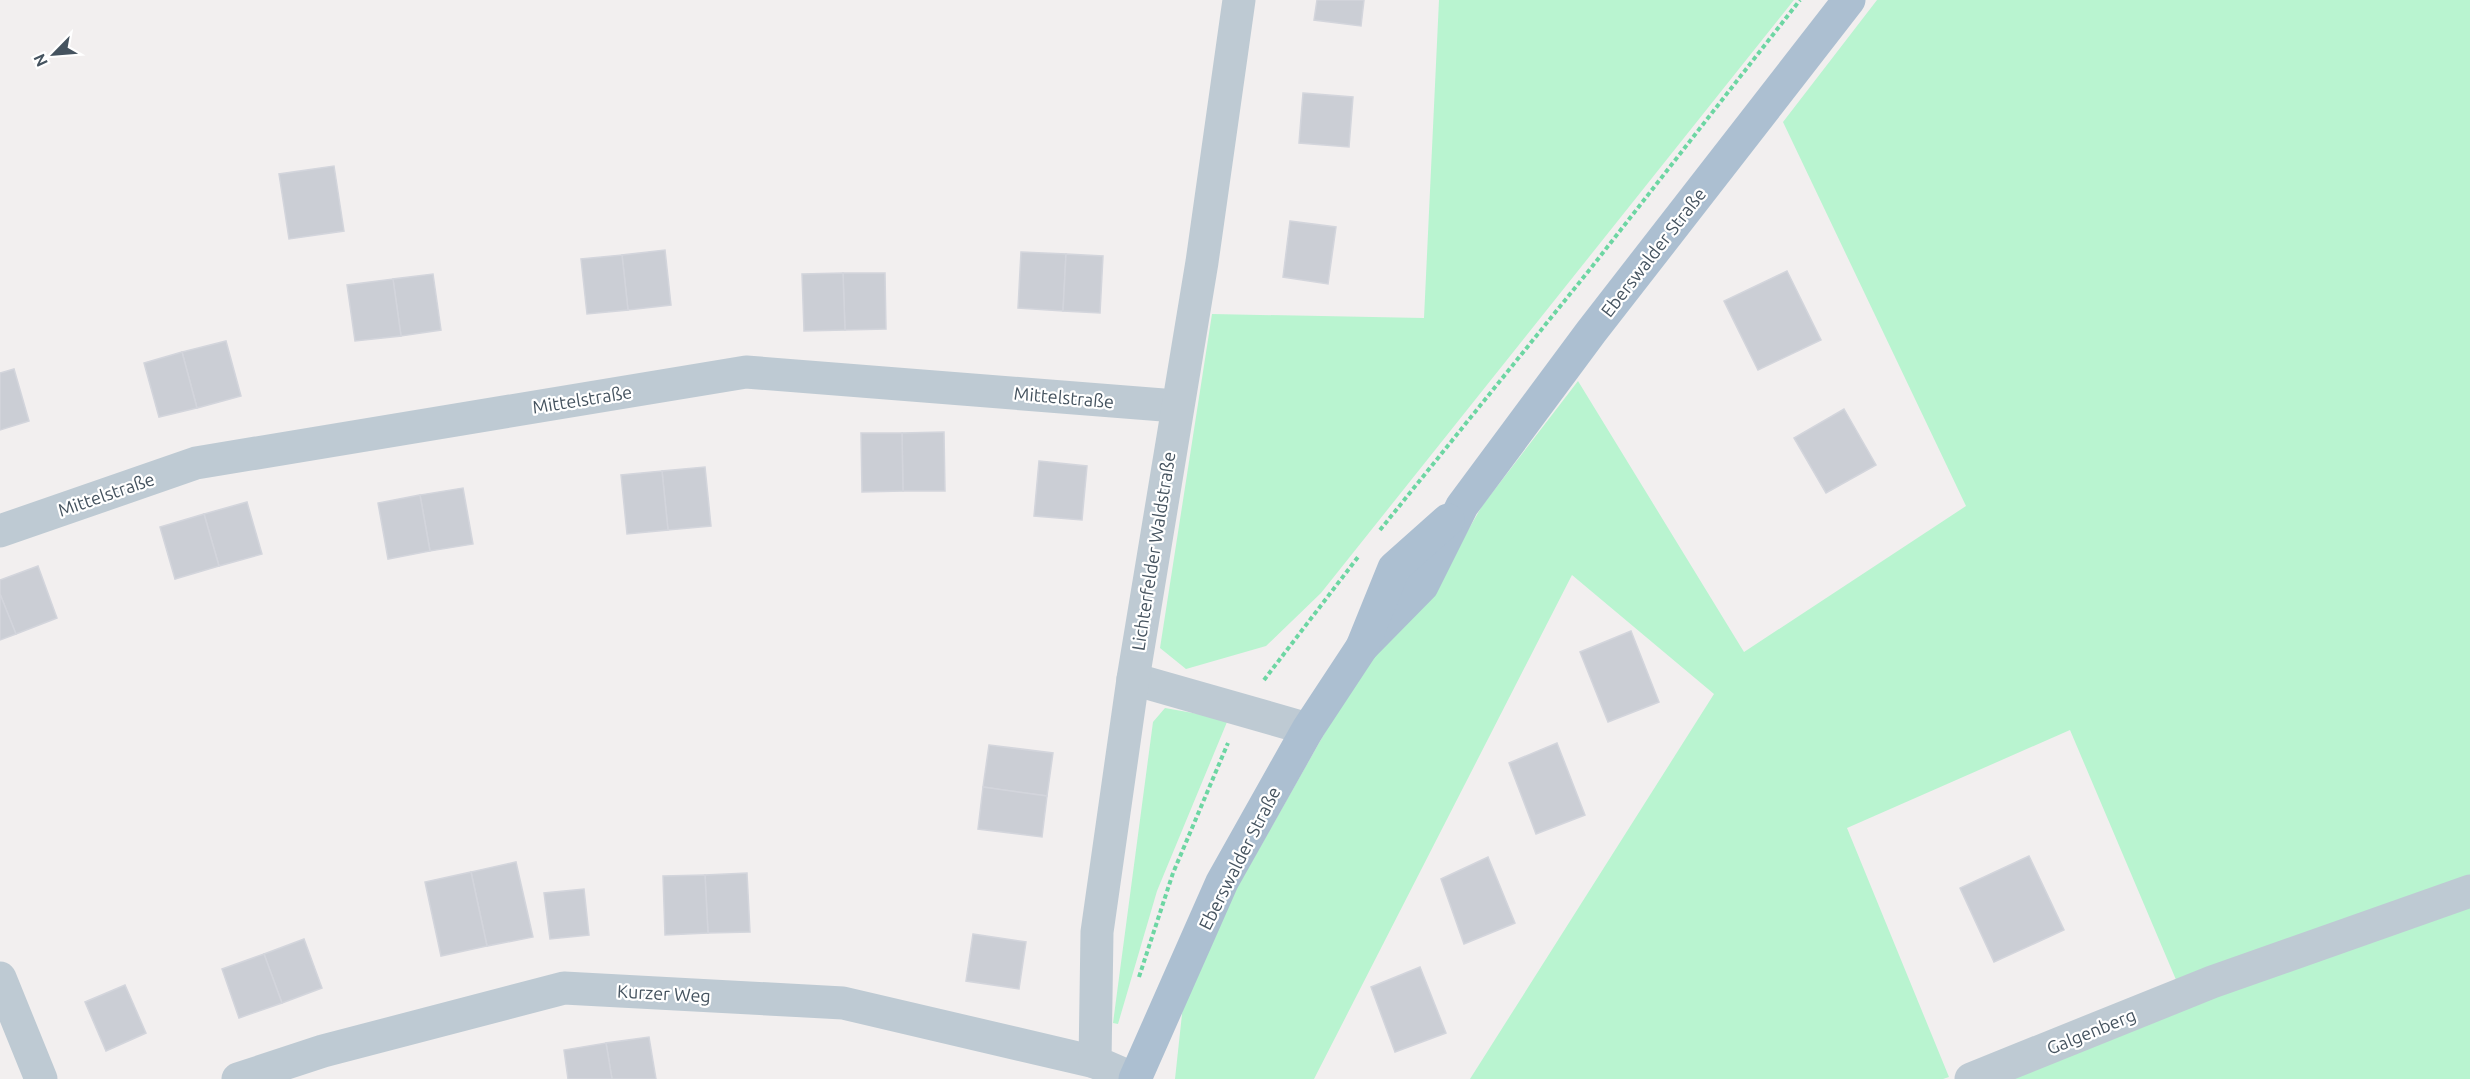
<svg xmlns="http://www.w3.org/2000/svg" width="2470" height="1079" viewBox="0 0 2470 1079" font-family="Ubuntu,sans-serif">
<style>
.green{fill:#b9f4d0}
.building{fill:#cbced5;stroke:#d3d5dc;stroke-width:1.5}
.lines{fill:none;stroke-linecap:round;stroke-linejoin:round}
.path{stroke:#6dd6a3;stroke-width:4;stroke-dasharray:4.5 3;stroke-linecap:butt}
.minor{stroke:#becad3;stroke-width:33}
.major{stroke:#acbfd1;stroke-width:33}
.labels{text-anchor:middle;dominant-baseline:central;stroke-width:4.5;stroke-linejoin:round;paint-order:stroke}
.street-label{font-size:18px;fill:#45535f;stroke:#fff}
</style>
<rect width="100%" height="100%" fill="#f2efef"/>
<!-- green -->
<g class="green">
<polygon points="1439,0 1794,0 1321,593 1266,646 1186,669 1160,648 1212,314 1424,318"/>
<polygon points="1877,0 2470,0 2470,1079 2000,1079 2177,982 2070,730 1847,828 1949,1077 1943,1079 1470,1079 1714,694 1572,575 1314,1079 1175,1079 1183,1005 1213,930 1340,706 1381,643 1439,581 1482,506 1578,381 1744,652 1966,506 1783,122"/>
<polygon points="1165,708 1204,715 1227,722 1157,891 1118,1024 1113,1023 1153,722"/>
</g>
<!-- building -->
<g class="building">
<polygon points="1317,0 1364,0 1361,26 1314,20"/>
<polygon points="1303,93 1353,97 1349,147 1299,143"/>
<polygon points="334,166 344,231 289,239 279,174"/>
<polygon points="1290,221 1336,227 1328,284 1283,277"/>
<polygon points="665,250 671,305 628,310 622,255"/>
<polygon points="1021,252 1066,254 1063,311 1018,308"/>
<polygon points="1066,254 1103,256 1100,313 1063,311"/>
<polygon points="622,255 628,310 587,314 581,259"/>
<polygon points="1787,271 1821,340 1758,370 1724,301"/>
<polygon points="843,273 885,273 886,329 845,330"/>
<polygon points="843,273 845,330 804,331 802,274"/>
<polygon points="433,274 441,330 401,336 393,279"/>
<polygon points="393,279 401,336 355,341 347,285"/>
<polygon points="226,341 241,396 197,408 182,352"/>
<polygon points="182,352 197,408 159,417 144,363"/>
<polygon points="14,369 29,421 0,430 0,373"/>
<polygon points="1844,409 1876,465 1826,493 1794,438"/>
<polygon points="944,432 945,491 903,491 902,433"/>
<polygon points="861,433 902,433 903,491 862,492"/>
<polygon points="1039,461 1087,466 1082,520 1034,516"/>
<polygon points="705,467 711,526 668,530 662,471"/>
<polygon points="662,471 668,530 627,534 621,475"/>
<polygon points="463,488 473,544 430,551 420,495"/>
<polygon points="420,495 430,551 388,559 378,503"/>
<polygon points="247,502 262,554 219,566 204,514"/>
<polygon points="204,514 219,566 175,579 160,527"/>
<polygon points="38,566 57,618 16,634 0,594 0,580"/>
<polygon points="0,594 16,634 0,640"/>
<polygon points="1631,631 1659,702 1608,722 1580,652"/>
<polygon points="1557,743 1585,815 1536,834 1509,763"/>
<polygon points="989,745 1053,753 1047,796 983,787"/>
<polygon points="983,787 1047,796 1042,837 978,829"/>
<polygon points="2029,856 2064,930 1994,962 1960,888"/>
<polygon points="1488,857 1515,923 1464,944 1441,879"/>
<polygon points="516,862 533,937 487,946 471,872"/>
<polygon points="471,872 487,946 441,956 425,882"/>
<polygon points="747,873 750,932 708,933 705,875"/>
<polygon points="705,875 708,933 665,935 663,876"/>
<polygon points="584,889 589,935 550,939 544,893"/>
<polygon points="973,934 1026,942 1019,989 966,981"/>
<polygon points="304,939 322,988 282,1003 264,954"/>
<polygon points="264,954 282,1003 239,1018 222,969"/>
<polygon points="1420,967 1446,1033 1395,1052 1371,987"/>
<polygon points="125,985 146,1033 106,1051 85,1002"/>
<polygon points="649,1037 656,1079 612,1079 606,1043"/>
<polygon points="606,1043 612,1079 568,1079 564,1050"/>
</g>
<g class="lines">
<!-- path -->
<g class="path">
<polyline points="1380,530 1591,268 1800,0"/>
<polyline points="1264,680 1358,557"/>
<polyline points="1139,977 1173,873 1228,743"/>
</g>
<!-- minor -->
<g class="minor">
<polyline points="0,531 196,463 746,372 1176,406"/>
<polyline points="1133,679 1308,729"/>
<polyline points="0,978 41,1079"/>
<polyline points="238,1079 323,1051 564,988 843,1003 1095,1062"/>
<polyline points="1134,1079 1095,1062 1097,932 1133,679 1202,262 1239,0"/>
<polyline points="1971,1079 2212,982 2470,891"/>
</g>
<!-- major -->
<g class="major">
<polyline points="1362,647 1422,586 1462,506 1591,332 1849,0"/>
<polyline points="1135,1079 1222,882 1308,729 1362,647 1394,568 1448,520"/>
</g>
</g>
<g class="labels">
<!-- street labels -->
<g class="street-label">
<text transform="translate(1653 252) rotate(-52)">Eberswalder Straße</text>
<text transform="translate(1064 397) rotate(5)">Mittelstraße</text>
<text transform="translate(582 399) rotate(-9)">Mittelstraße</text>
<text transform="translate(106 494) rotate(-19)">Mittelstraße</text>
<text transform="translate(1153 551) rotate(-81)">Lichterfelder Waldstraße</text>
<text transform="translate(1239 858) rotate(-63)">Eberswalder Straße</text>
<text transform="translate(664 993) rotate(3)">Kurzer Weg</text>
<text transform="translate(2091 1031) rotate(-22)">Galgenberg</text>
</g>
</g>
<!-- north arrow -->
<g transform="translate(54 54) rotate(245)" stroke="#ffffff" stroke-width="4.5" paint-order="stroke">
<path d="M0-4.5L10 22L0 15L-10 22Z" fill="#45535f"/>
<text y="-9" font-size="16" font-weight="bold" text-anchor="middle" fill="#45535f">N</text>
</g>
</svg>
